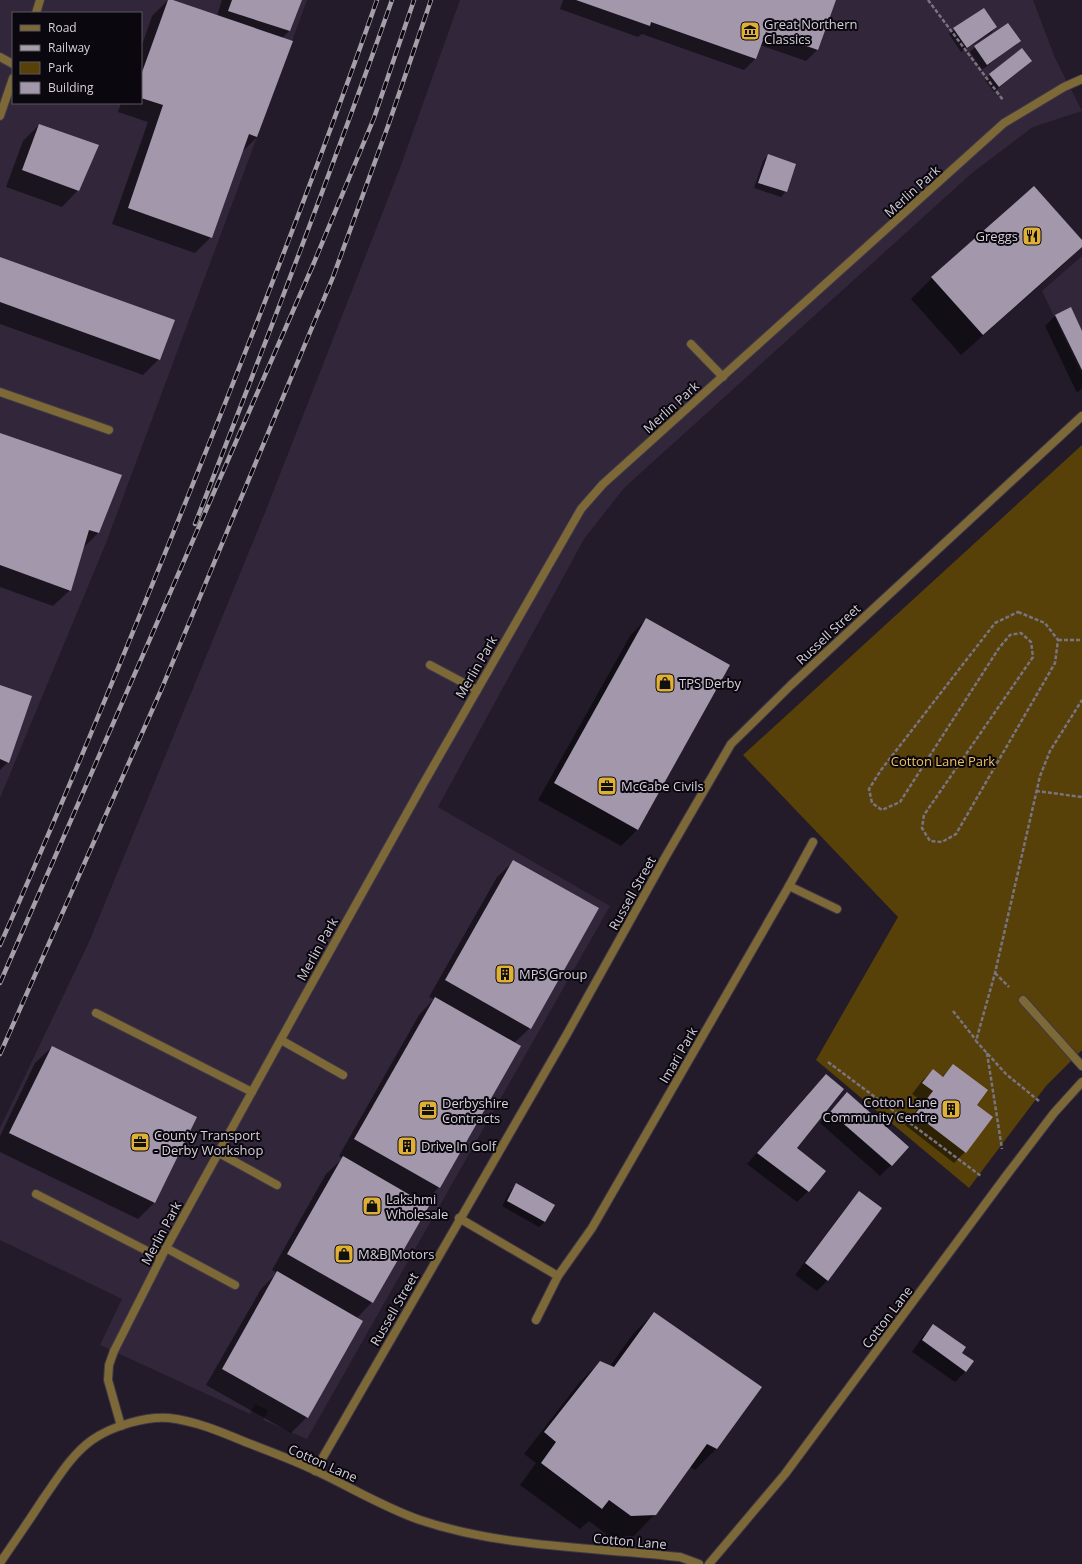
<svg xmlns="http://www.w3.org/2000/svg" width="1082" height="1564" viewBox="0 0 1082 1564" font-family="'Open Sans',sans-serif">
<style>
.built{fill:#31263a;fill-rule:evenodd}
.green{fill:#574108}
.shadow{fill:#0007}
.building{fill:#a297ab}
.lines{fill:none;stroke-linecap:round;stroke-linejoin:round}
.service-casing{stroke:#3f3846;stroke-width:10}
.minor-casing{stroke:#3f3846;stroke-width:10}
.tertiary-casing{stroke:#3f3846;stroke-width:10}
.path{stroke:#7a7380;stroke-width:2.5;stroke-dasharray:4 2;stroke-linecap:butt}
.service{stroke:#7d6837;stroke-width:8}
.minor{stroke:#7d6837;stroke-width:8}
.tertiary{stroke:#7d6837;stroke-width:8}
.rail-casing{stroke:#a59faa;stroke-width:4.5}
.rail{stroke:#0b070e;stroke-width:3;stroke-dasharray:9;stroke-linecap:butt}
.labels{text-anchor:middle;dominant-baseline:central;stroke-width:4;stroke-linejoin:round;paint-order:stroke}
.poi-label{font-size:13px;fill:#d4cfd9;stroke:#0b070e;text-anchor:start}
.street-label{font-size:13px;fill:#d4cfd9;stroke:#0b070e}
.park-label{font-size:13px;fill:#efc35d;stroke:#0b070e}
</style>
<rect width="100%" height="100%" fill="#231b2a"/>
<!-- built -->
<g class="built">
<path d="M0 0H307L257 137 106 543 0 798ZM13 13H141V103H13Z"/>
<polygon points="460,0 1033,0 1055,58 1082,111 1033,127 972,173 624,488 584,539 438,807 610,906 307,1439 263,1420 268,1410 255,1404 250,1414 100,1345 122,1299 0,1240 0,1128 89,942 264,515 400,168"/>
<polygon points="1082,256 1082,375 1042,291"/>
</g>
<!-- green -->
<polygon class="green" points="1082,445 1082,1050 1046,1086 969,1188 816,1060 898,917 743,755"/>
<!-- shadow -->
<g class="shadow">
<polygon points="168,0 217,16 222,0 301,0 289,31 282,38 257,137 242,152 211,237 195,253 112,224 148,122 118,112 121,103 141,103 141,48 152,16"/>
<polygon points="563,0 835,0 817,50 806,61 760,45 755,59 744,70 642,34 638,37 560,9"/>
<polygon points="996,27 991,33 961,52 949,34 954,29"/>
<polygon points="1019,41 982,70 970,52 975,47"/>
<polygon points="1031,61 994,92 985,80 990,75"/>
<polygon points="39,125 78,190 62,207 6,187 23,141"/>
<polygon points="768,155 786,191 781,197 754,188 763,161"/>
<polygon points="1034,187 1082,242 1082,246 1063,265 961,355 911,299 932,278"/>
<polygon points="0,258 159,359 143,375 0,324"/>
<polygon points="1056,315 1082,333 1082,388 1077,393 1045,326"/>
<polygon points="0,434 120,476 98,533 83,548 70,590 53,606 0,587"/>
<polygon points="646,619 729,666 637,830 621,846 538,800 630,636"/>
<polygon points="0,686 8,762 0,770"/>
<polygon points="514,861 530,1028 514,1043 439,1187 423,1204 372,1302 357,1318 307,1417 291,1433 206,1385 261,1289 277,1273 272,1270 326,1174 343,1158 339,1156 419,1015 434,999 429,997 497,877"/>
<polygon points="52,1047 196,1117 154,1203 138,1219 0,1152 0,1136 35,1063"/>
<polygon points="953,1065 976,1105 992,1117 965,1152 954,1163 905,1125 923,1102 912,1094 922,1081 933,1070 942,1077"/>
<polygon points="815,1086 796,1148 808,1191 797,1202 747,1164"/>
<polygon points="837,1104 891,1165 880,1176 820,1123"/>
<polygon points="517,1185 545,1222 539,1227 502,1206 511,1190"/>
<polygon points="860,1193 828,1280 817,1291 795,1275 849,1204"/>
<polygon points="654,1313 717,1448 695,1470 689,1466 655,1514 634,1536 610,1537 589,1521 580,1529 520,1485 536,1463 524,1454 579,1383 600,1362 610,1366 633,1334"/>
<polygon points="934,1325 961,1353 966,1371 955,1382 912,1352 923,1336"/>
</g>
<!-- building -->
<g class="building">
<polygon points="168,0 173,0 293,41 257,137 249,134 212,238 128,208 163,105 141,98 141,75"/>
<polygon points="232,0 302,0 290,31 228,11"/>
<polygon points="576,0 836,0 818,50 766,32 756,59 651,22 650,26"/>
<polygon points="984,8 997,27 967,48 953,28"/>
<polygon points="1008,23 1021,41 987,65 974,46"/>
<polygon points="1022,48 1032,61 999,87 989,74"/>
<polygon points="39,124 99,145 79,191 22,170"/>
<polygon points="768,154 796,164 787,192 758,183"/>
<polygon points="1034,186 1082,240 1082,247 983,335 931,277"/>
<polygon points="0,257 175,320 160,360 0,302"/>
<polygon points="1071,307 1082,331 1082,370 1055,315"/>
<polygon points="0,433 122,475 99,533 89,530 71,591 0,565"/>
<polygon points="646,618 730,665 638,830 554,783"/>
<polygon points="0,685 32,696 9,763 0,759"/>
<polygon points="513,860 599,908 531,1029 445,980"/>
<polygon points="435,997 521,1046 440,1188 354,1139"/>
<polygon points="52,1046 197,1117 155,1203 9,1133"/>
<polygon points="953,1064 988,1090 977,1105 993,1117 966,1153 915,1114 933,1091 922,1083 933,1069 943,1077"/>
<polygon points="826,1074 844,1089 797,1148 826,1171 809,1192 757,1153"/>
<polygon points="847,1092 909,1147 892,1166 830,1112"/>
<polygon points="343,1156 429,1206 373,1303 287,1254"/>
<polygon points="516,1183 555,1205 545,1222 507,1201"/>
<polygon points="859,1191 882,1208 828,1281 805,1263"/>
<polygon points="277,1271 363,1321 308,1418 222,1369"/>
<polygon points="654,1312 762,1387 717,1449 707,1444 656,1515 631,1516 609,1500 602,1509 541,1463 556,1442 544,1432 600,1361 614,1367"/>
<polygon points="933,1324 966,1347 962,1353 974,1361 966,1372 922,1340"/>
</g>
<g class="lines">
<!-- service casing -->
<g class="service-casing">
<g id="service">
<polyline points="0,57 13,64"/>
<polyline points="691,344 723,377"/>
<polyline points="0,392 109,430"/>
<polyline points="430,665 477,690"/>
<polyline points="789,886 837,909"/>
<polyline points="1023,1000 1082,1066"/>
<polyline points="96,1013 252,1092"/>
<polyline points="281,1040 343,1075"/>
<polyline points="219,1153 277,1185"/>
<polyline points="36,1194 161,1258"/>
<polyline points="459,1218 558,1276"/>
<polyline points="166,1248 235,1285"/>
<polyline points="536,1320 558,1276 592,1228 789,886 813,842"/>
<polyline points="114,1351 109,1365 108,1380 121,1426"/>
</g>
</g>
<!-- minor casing -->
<g class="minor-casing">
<g id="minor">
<polyline points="36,13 40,0"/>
<polyline points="0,116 13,78"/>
<polyline points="114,1351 166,1248 302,1001 422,786 581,509 603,484 1004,123 1064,87 1082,79"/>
<polyline points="315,1471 567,1034 666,856 731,744 791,685 1082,416"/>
<path d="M0 1563C14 1542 29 1521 43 1499 58 1478 71 1455 92 1440 112 1426 146 1416 169 1418 195 1421 219 1431 243 1441 268 1451 294 1460 318 1472 352 1488 385 1508 420 1520 503 1548 593 1547 680 1557L699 1564"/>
</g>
</g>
<!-- tertiary casing -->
<g class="tertiary-casing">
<polyline id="tertiary" points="709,1564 785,1474 1006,1176 1054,1113 1082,1082"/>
</g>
<!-- path -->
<g class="path">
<polyline points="928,0 1003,100"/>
<polygon points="1018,612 1045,623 1058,640 1055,663 956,834 942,842 930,841 922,828 924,815 1033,657 1031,642 1021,633 1010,635 999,648 900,802 882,810 872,803 869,789 881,770 995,623"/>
<polyline points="1058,640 1082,640"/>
<polyline points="1036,791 1082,797"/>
<polyline points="995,973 1009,987"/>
<polyline points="953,1011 976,1040"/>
<polyline points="987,1053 1002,1149"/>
<polyline points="828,1062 981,1176"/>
<polyline points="1039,1101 1006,1074 976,1041 995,973 1040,776 1050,751 1082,700"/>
</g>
<!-- service -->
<use href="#service" class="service"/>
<!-- minor -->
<use href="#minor" class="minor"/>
<!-- tertiary -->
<use href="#tertiary" class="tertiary"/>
<!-- rail casing -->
<g class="rail-casing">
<g id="rail">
<path d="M195 524C263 350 330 176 392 0"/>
<path d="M0 945C63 804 122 660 180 516 249 345 316 174 377 0"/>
<polyline points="0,983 313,265 374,118 414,0"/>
<polyline points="0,1054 162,688 333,277 388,126 431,0"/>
</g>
</g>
<!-- rail -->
<use href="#rail" class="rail"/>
</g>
<!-- icons -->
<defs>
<g id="museum-square" transform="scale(1)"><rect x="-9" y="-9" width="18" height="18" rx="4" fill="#e0b034" stroke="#0b070e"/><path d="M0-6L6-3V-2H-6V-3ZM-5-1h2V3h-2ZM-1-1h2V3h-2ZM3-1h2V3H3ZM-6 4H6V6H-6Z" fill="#111"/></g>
<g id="restaurant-square" transform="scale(1)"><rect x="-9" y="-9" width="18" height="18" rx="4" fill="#e0b034" stroke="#0b070e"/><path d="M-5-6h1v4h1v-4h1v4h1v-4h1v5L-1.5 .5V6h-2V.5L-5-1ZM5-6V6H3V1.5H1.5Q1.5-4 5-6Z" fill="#111"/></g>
<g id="shop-square" transform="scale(1)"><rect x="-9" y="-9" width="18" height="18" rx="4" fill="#e0b034" stroke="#0b070e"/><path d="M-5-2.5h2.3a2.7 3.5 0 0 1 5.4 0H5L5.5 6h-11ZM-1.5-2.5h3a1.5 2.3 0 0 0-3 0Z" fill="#111"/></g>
<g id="office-square" transform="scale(1)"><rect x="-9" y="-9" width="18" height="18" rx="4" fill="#e0b034" stroke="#0b070e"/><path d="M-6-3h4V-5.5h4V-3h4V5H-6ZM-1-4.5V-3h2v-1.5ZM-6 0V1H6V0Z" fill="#111"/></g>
<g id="building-square" transform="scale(1)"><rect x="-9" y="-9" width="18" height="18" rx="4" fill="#e0b034" stroke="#0b070e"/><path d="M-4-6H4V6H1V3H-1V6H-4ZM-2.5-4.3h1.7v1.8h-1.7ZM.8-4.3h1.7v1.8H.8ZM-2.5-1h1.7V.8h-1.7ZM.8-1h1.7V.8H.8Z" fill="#111"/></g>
</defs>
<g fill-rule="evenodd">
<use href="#museum-square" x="750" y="31"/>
<use href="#restaurant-square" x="1032" y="236"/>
<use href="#shop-square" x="665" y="683"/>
<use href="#office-square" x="607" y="786"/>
<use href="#building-square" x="505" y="974"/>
<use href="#building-square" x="951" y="1109"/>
<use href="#office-square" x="428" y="1110"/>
<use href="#office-square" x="140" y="1142"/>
<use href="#building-square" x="407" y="1146"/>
<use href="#shop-square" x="372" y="1206"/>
<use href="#shop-square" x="344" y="1254"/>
</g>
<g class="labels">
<!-- poi labels -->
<g class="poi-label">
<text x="764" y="24">Great Northern<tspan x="764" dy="15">Classics</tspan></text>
<text x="1018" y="236" text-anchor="end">Greggs</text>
<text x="679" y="683">TPS Derby</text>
<text x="621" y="786">McCabe Civils</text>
<text x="519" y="974">MPS Group</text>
<text x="937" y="1102" text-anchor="end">Cotton Lane<tspan x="937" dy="15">Community Centre</tspan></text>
<text x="442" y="1103">Derbyshire<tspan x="442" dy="15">Contracts</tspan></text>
<text x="154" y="1135">County Transport<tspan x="154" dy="15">- Derby Workshop</tspan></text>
<text x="421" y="1146">Drive In Golf</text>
<text x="386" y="1199">Lakshmi<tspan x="386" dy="15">Wholesale</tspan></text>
<text x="358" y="1254">M&amp;B Motors</text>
</g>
<!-- street labels -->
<g class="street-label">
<text transform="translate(912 191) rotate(-42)">Merlin Park</text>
<text transform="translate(671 407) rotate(-42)">Merlin Park</text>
<text transform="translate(828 634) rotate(-43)">Russell Street</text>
<text transform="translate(476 667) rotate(-60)">Merlin Park</text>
<text transform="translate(632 893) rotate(-61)">Russell Street</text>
<text transform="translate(317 949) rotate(-61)">Merlin Park</text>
<text transform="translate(678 1055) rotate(-60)">Imari Park</text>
<text transform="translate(161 1233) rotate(-62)">Merlin Park</text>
<text transform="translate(394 1309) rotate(-60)">Russell Street</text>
<text transform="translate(887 1317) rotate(-53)">Cotton Lane</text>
<text transform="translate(323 1463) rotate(24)">Cotton Lane</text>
<text transform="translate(630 1541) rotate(5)">Cotton Lane</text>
</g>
<!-- park labels -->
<g class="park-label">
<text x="943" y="761">Cotton Lane Park</text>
</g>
</g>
<!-- legend -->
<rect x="12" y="12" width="130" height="92" fill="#0b070e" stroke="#5b575f"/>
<rect x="20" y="25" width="20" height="6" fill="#7d6837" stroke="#5b575f"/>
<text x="48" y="32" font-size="12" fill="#d4cfd9">Road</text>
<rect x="20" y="45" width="20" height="6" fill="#a59faa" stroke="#5b575f"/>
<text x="48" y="52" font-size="12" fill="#d4cfd9">Railway</text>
<rect x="20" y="62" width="20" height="12" fill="#574108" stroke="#5b575f"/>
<text x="48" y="72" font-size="12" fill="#d4cfd9">Park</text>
<rect x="20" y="82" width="20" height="12" fill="#a297ab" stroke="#5b575f"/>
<text x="48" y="92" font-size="12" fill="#d4cfd9">Building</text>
</svg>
